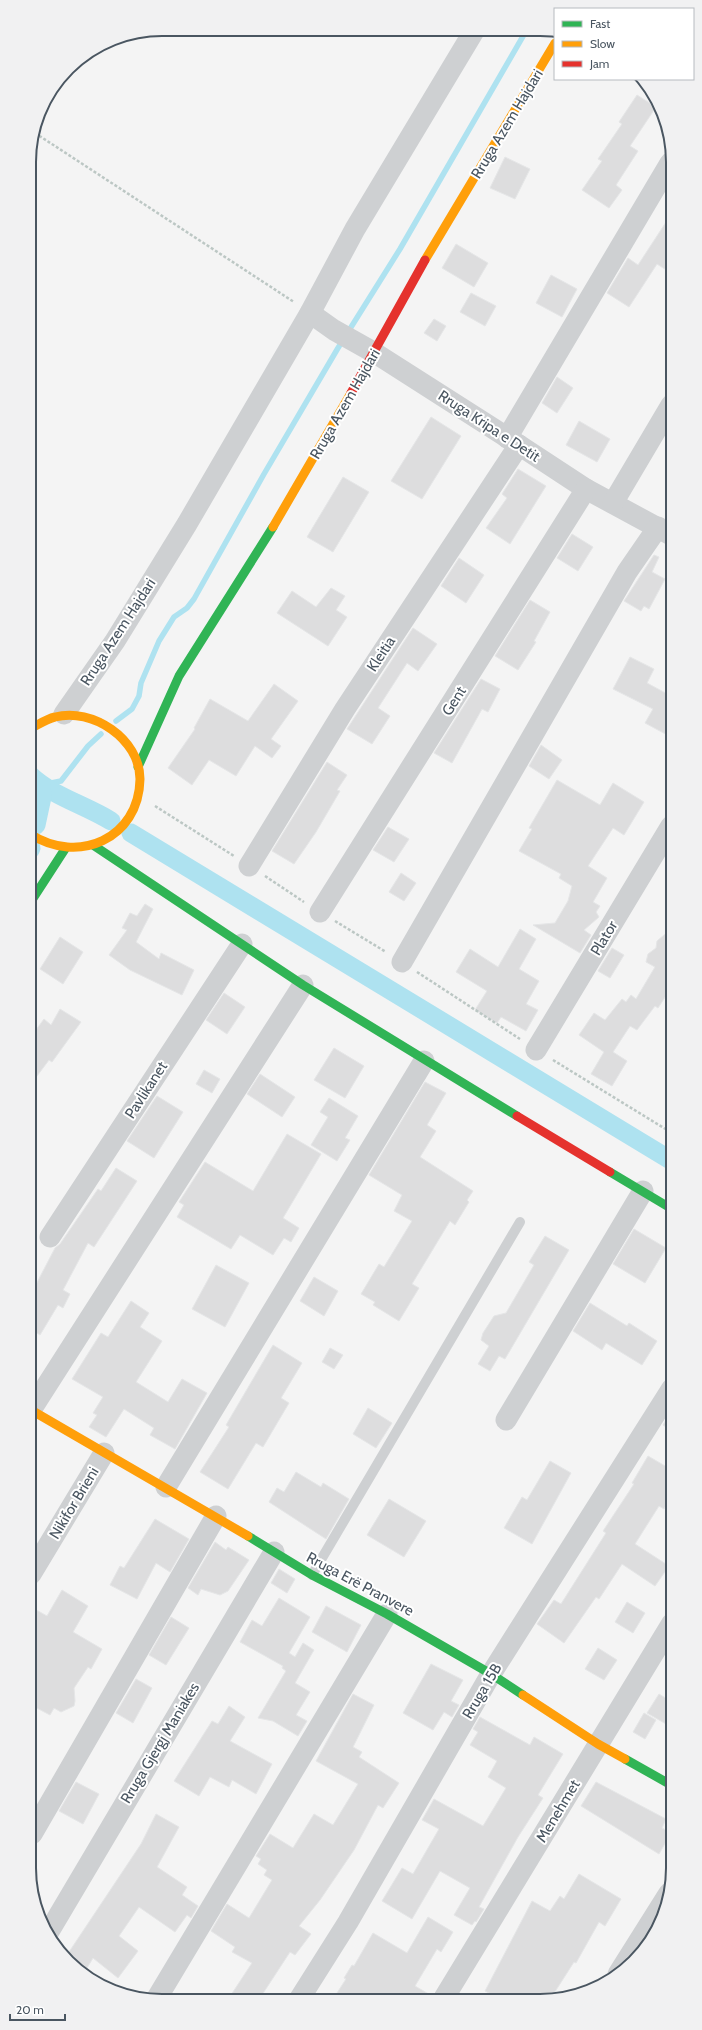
<svg xmlns="http://www.w3.org/2000/svg" width="702" height="2030" viewBox="0 0 702 2030" font-family="Cabin,sans-serif">
<style>
.lines{fill:none;stroke-linecap:round;stroke-linejoin:round}
.stream{stroke:#aee2f0;stroke-width:5.5}
.canal{stroke:#aee2f0;stroke-width:19}
.building{fill:#ddddde;stroke:#e5e6e7}
.path{stroke:#bcc7c4;stroke-width:2.5;stroke-dasharray:3 2;stroke-linecap:butt}
.lane{stroke:#ced0d2;stroke-width:10}
.street{stroke:#ced0d2;stroke-width:21}
.fast{stroke:#30b455;stroke-width:9}
.slow{stroke:#ff9f0a;stroke-width:9}
.jam{stroke:#e5322d;stroke-width:9}
.labels{text-anchor:middle;dominant-baseline:central;stroke-width:4;stroke-linejoin:round;paint-order:stroke}
.street-label{font-size:15px;fill:#4a5661;stroke:#fff}
.rim{fill:none;stroke:#4a5661;stroke-width:2}
</style>
<rect width="100%" height="100%" fill="#f4f4f4"/>
<g class="lines">
<!-- stream -->
<g class="stream">
<polyline points="116,721 132,709 139,696 141,683 159,641 174,617 187,608 194,599 264,474 338,348 400,249 526,31"/>
<polyline points="41,785 61,781 88,746 101,734"/>
</g>
<!-- canal -->
<g class="canal">
<path d="M30 775C52 796 85 805 111 821"/>
<polyline points="36,825 42,797 41,785"/>
<polyline points="131,833 672,1161"/>
<polyline points="30,850 31,848"/>
</g>
</g>
<!-- building -->
<g class="building">
<polygon points="637,95 656,107 630,146 638,151 616,185 622,190 609,208 582,190 602,161 598,159 622,124 619,122"/>
<polygon points="505,157 530,169 515,199 490,188"/>
<polygon points="670,216 671,273 657,264 629,307 607,293 628,258 638,265"/>
<polygon points="456,244 488,263 474,287 442,268"/>
<polygon points="551,275 577,289 562,317 536,303"/>
<polygon points="471,293 496,306 485,326 460,312"/>
<polygon points="434,319 446,326 437,341 424,333"/>
<polygon points="557,377 573,388 557,413 542,403"/>
<polygon points="431,417 461,436 422,499 391,481"/>
<polygon points="579,421 610,439 597,462 566,445"/>
<polygon points="518,469 546,486 510,544 486,528 507,498 502,494"/>
<polygon points="343,477 369,492 333,552 307,537"/>
<polygon points="572,534 593,547 578,571 557,558"/>
<polygon points="654,555 659,557 652,572 665,579 649,609 644,606 641,611 624,601"/>
<polygon points="459,558 484,575 466,603 441,586"/>
<polygon points="331,588 345,596 336,610 347,617 328,646 277,613 292,591 316,607"/>
<polygon points="530,600 550,612 534,641 536,642 518,670 495,656"/>
<polygon points="413,628 437,644 418,671 407,663 378,708 390,716 372,744 347,729"/>
<polygon points="630,657 654,669 647,683 671,696 671,737 645,723 653,709 613,689"/>
<polygon points="481,679 500,689 488,712 482,709 452,763 434,753"/>
<polygon points="274,684 298,701 271,739 281,746 272,758 255,746 236,776 209,760 192,785 168,768 195,729 194,728 210,699 248,721"/>
<polygon points="541,745 562,760 549,779 529,766"/>
<polygon points="327,762 347,775 337,790 340,791 316,832 294,864 272,851"/>
<polygon points="557,780 600,805 613,783 644,802 624,835 613,828 588,866 607,878 593,902 600,906 596,912 599,917 584,930 591,935 580,953 533,925 555,923 568,901 572,886 559,878 561,874 519,851 532,829 529,828"/>
<polygon points="388,827 409,839 394,862 373,850"/>
<polygon points="401,873 416,883 404,901 389,892"/>
<polygon points="145,904 153,909 136,942 159,959 161,953 194,970 182,995 130,970 109,955 127,930 122,928 130,913 137,916"/>
<polygon points="520,929 536,939 519,969 539,981 526,1004 538,1010 526,1031 501,1017 497,1023 475,1010 487,991 456,972 470,949 498,967"/>
<polygon points="671,929 671,988 658,1008 655,1006 637,1030 630,1026 613,1052 627,1061 612,1086 591,1074 604,1052 579,1035 594,1013 605,1020 622,999 626,1002 631,995 636,999 655,967 646,962 648,954 656,948 657,941"/>
<polygon points="60,937 83,952 63,984 40,969"/>
<polygon points="612,948 624,955 610,978 598,971"/>
<polygon points="224,993 245,1007 227,1034 206,1020"/>
<polygon points="60,1009 81,1022 52,1062 49,1060 31,1084 30,1038 44,1019 51,1025"/>
<polygon points="334,1048 364,1066 345,1098 314,1080"/>
<polygon points="204,1070 220,1079 212,1093 196,1084"/>
<polygon points="260,1074 295,1097 282,1117 247,1094"/>
<polygon points="425,1082 446,1093 427,1125 436,1131 420,1157 473,1191 467,1200 469,1202 455,1225 450,1221 412,1284 419,1288 399,1321 373,1305 375,1302 361,1294 379,1264 384,1267 412,1221 394,1211 402,1195 369,1175"/>
<polygon points="157,1096 183,1112 154,1158 127,1141"/>
<polygon points="329,1098 358,1116 345,1138 350,1140 337,1161 311,1145 328,1117 320,1112"/>
<polygon points="287,1134 321,1154 283,1218 299,1228 291,1242 284,1238 273,1255 240,1235 231,1249 177,1217 184,1205 179,1202 205,1162 253,1191"/>
<polygon points="116,1168 137,1181 94,1247 88,1243 63,1290 70,1294 63,1308 58,1305 40,1335 31,1329 31,1294 55,1248 60,1244 98,1189 101,1191"/>
<polygon points="634,1229 666,1248 645,1283 613,1264"/>
<polygon points="545,1236 569,1250 505,1359 499,1356 490,1371 478,1364 489,1346 481,1340 483,1333 494,1316 506,1313 534,1265 529,1262"/>
<polygon points="216,1265 249,1283 225,1327 192,1309"/>
<polygon points="314,1277 338,1291 324,1316 300,1301"/>
<polygon points="131,1301 149,1313 140,1327 162,1341 136,1382 168,1402 182,1379 207,1393 175,1449 150,1435 154,1428 124,1409 106,1437 89,1427 97,1415 93,1413 103,1397 72,1379 101,1333 108,1337"/>
<polygon points="590,1303 627,1326 629,1323 657,1341 642,1365 606,1343 602,1350 573,1331"/>
<polygon points="273,1345 302,1363 281,1398 289,1403 263,1447 256,1443 228,1489 200,1472 229,1427 226,1425"/>
<polygon points="330,1348 343,1355 334,1369 322,1362"/>
<polygon points="368,1408 392,1423 376,1448 353,1434"/>
<polygon points="672,1410 672,1431 663,1425"/>
<polygon points="648,1456 672,1470 672,1495 664,1509 659,1506 635,1544 669,1566 655,1586 622,1564 599,1599 596,1597 564,1643 537,1624 554,1600 561,1604 606,1533 603,1531 634,1484 632,1483"/>
<polygon points="550,1461 571,1473 532,1544 504,1528 522,1497 527,1500"/>
<polygon points="296,1472 321,1487 323,1483 349,1499 326,1539 269,1502 277,1488 284,1492"/>
<polygon points="389,1499 426,1521 404,1557 367,1535"/>
<polygon points="155,1519 189,1539 170,1572 156,1563 137,1599 110,1585 120,1566 124,1568"/>
<polygon points="215,1542 226,1550 228,1547 249,1560 228,1591 220,1595 201,1589 198,1595 188,1588"/>
<polygon points="279,1569 295,1579 287,1593 271,1583"/>
<polygon points="62,1590 88,1606 73,1632 102,1649 91,1669 88,1667 74,1688 75,1701 74,1706 61,1712 54,1708 50,1715 31,1705 31,1607 47,1616"/>
<polygon points="279,1598 310,1617 289,1653 295,1657 303,1643 314,1650 295,1683 310,1692 296,1715 307,1721 298,1736 273,1721 258,1718 286,1671 282,1668 283,1666 240,1642 252,1620 262,1626"/>
<polygon points="627,1602 645,1613 633,1633 615,1622"/>
<polygon points="326,1606 361,1625 347,1652 312,1632"/>
<polygon points="171,1617 189,1628 166,1665 149,1655"/>
<polygon points="598,1648 617,1660 604,1680 585,1669"/>
<polygon points="431,1664 463,1680 451,1701 459,1705 452,1717 444,1712 433,1730 403,1713"/>
<polygon points="136,1679 152,1688 133,1723 116,1713"/>
<polygon points="353,1694 374,1705 353,1747 362,1752 359,1757 399,1783 383,1808 378,1805 354,1850 320,1900 299,1926 311,1934 295,1955 290,1952 260,1998 229,1998 252,1963 232,1952 235,1947 211,1931 227,1904 249,1918 272,1880 264,1875 267,1870 258,1864 261,1859 256,1856 270,1834 293,1848 314,1814 333,1825 358,1784 316,1761"/>
<polygon points="659,1694 672,1702 673,1728 647,1713"/>
<polygon points="229,1706 245,1717 230,1741 272,1764 256,1794 232,1780 229,1787 210,1777 199,1796 174,1781 212,1721 218,1724"/>
<polygon points="644,1713 656,1720 645,1739 633,1732"/>
<polygon points="480,1717 530,1745 534,1737 563,1754 538,1795 543,1798 518,1837 479,1907 484,1909 476,1922 475,1921 472,1925 454,1915 470,1888 440,1871 412,1919 382,1901 402,1868 413,1874 439,1829 422,1820 434,1799 483,1826 506,1788 488,1777 497,1761 470,1745 478,1732 473,1729"/>
<polygon points="76,1782 99,1794 83,1824 59,1811"/>
<polygon points="596,1782 666,1819 662,1828 671,1833 659,1854 581,1806"/>
<polygon points="156,1814 179,1827 157,1867 187,1887 182,1895 198,1906 191,1918 187,1915 175,1932 139,1907 119,1936 138,1951 118,1978 93,1958 84,1973 65,1958 141,1844"/>
<polygon points="579,1874 621,1899 605,1926 599,1922 576,1963 574,1962 551,1998 498,1998 485,1991 532,1901 550,1911 560,1896 564,1899"/>
<polygon points="428,1917 453,1932 441,1952 437,1949 415,1986 432,1996 432,1998 345,1998 337,1993 346,1979 344,1978 352,1965 354,1966 373,1933 407,1953"/>
</g>
<g class="lines">
<!-- path -->
<g class="path">
<polyline points="35,133 294,302"/>
<polyline points="155,806 234,856"/>
<polyline points="265,876 304,902"/>
<polyline points="335,921 386,952"/>
<polyline points="417,972 520,1039"/>
<polyline points="553,1060 672,1133"/>
</g>
<!-- lane -->
<polyline class="lane" points="312,1575 520,1222"/>
<!-- street -->
<g class="street">
<polyline points="310,313 334,330 375,353 519,445 586,489 671,535"/>
<polyline points="507,438 670,163"/>
<polyline points="613,503 671,405"/>
<polyline points="64,714 115,641 187,524 310,313 355,229 474,31"/>
<polyline points="249,866 345,709 519,445"/>
<polyline points="320,912 586,489"/>
<polyline points="402,962 627,572 658,527"/>
<polyline points="536,1050 671,826"/>
<polyline points="50,1237 242,944"/>
<polyline points="31,1410 303,985"/>
<polyline points="506,1420 643,1191"/>
<polyline points="166,1487 424,1061"/>
<polyline points="31,1574 104,1453"/>
<polyline points="32,1834 216,1516"/>
<polyline points="47,1935 274,1552"/>
<polyline points="618,1974 669,1893"/>
<polyline points="157,1998 387,1614"/>
<polyline points="300,1998 348,1922 491,1674 672,1388"/>
<polyline points="444,1998 672,1623"/>
</g>
<!-- fast -->
<g class="fast">
<polyline points="138,767 179,676 273,527"/>
<polyline points="93,845 303,985 517,1116"/>
<polyline points="30,903 65,849"/>
<polyline points="610,1172 672,1209"/>
<polyline points="248,1536 312,1575 387,1614 491,1674 523,1695"/>
<polyline points="625,1759 673,1786"/>
</g>
<!-- slow -->
<g class="slow">
<polyline points="425,260 555,43"/>
<polyline points="273,527 351,393"/>
<path d="M30 729C38 725 46 719 55 717 92 707 140 739 140 779 139 839 78 865 30 834"/>
<polyline points="31,1410 248,1536"/>
<polyline points="523,1695 598,1744 625,1759"/>
</g>
<!-- jam -->
<g class="jam">
<polyline points="351,393 425,260"/>
<polyline points="517,1116 610,1172"/>
</g>
</g>
<g class="labels">
<!-- street labels -->
<g class="street-label">
<text transform="translate(507 124) rotate(-59)">Rruga Azem Hajdari</text>
<text transform="translate(345 404) rotate(-60)">Rruga Azem Hajdari</text>
<text transform="translate(489 426) rotate(33)">Rruga Kripa e Detit</text>
<text transform="translate(118 632) rotate(-57)">Rruga Azem Hajdari</text>
<text transform="translate(381 654) rotate(-57)">Kleitia</text>
<text transform="translate(454 701) rotate(-58)">Gent</text>
<text transform="translate(604 938) rotate(-59)">Plator</text>
<text transform="translate(146 1090) rotate(-57)">Pavlikanet</text>
<text transform="translate(74 1503) rotate(-59)">Nikifor Brieni</text>
<text transform="translate(360 1584) rotate(28)">Rruga Erë Pranvere</text>
<text transform="translate(482 1691) rotate(-59)">Rruga 15B</text>
<text transform="translate(160 1743) rotate(-59)">Rruga Gjergj Maniakes</text>
<text transform="translate(558 1811) rotate(-59)">Menehmet</text>
</g>
</g>
<!-- crop -->
<path d="M0 0H702V2030H0ZM162 36H540A126 126 0 0 1 666 162V1868A126 126 0 0 1 540 1994H162A126 126 0 0 1 36 1868V162A126 126 0 0 1 162 36Z" fill="#f1f1f2" fill-rule="evenodd"/>
<path class="rim" d="M162 36H540A126 126 0 0 1 666 162V1868A126 126 0 0 1 540 1994H162A126 126 0 0 1 36 1868V162A126 126 0 0 1 162 36Z"/>
<!-- legend -->
<rect x="554" y="8" width="140" height="72" fill="#ffffff" stroke="#b7bbc0"/>
<rect x="562" y="21" width="20" height="6" fill="#30b455" stroke="#b7bbc0"/>
<text x="590" y="28" font-size="12" fill="#4a5661">Fast</text>
<rect x="562" y="41" width="20" height="6" fill="#ff9f0a" stroke="#b7bbc0"/>
<text x="590" y="48" font-size="12" fill="#4a5661">Slow</text>
<rect x="562" y="61" width="20" height="6" fill="#e5322d" stroke="#b7bbc0"/>
<text x="590" y="68" font-size="12" fill="#4a5661">Jam</text>
<!-- scale -->
<path d="M10 2014v6h55v-6" fill="none" stroke="#4a5661" stroke-width="2"/>
<text x="16" y="2014" font-size="12" fill="#4a5661" stroke="#ffffff" stroke-width="3" paint-order="stroke">20 m</text>
</svg>
